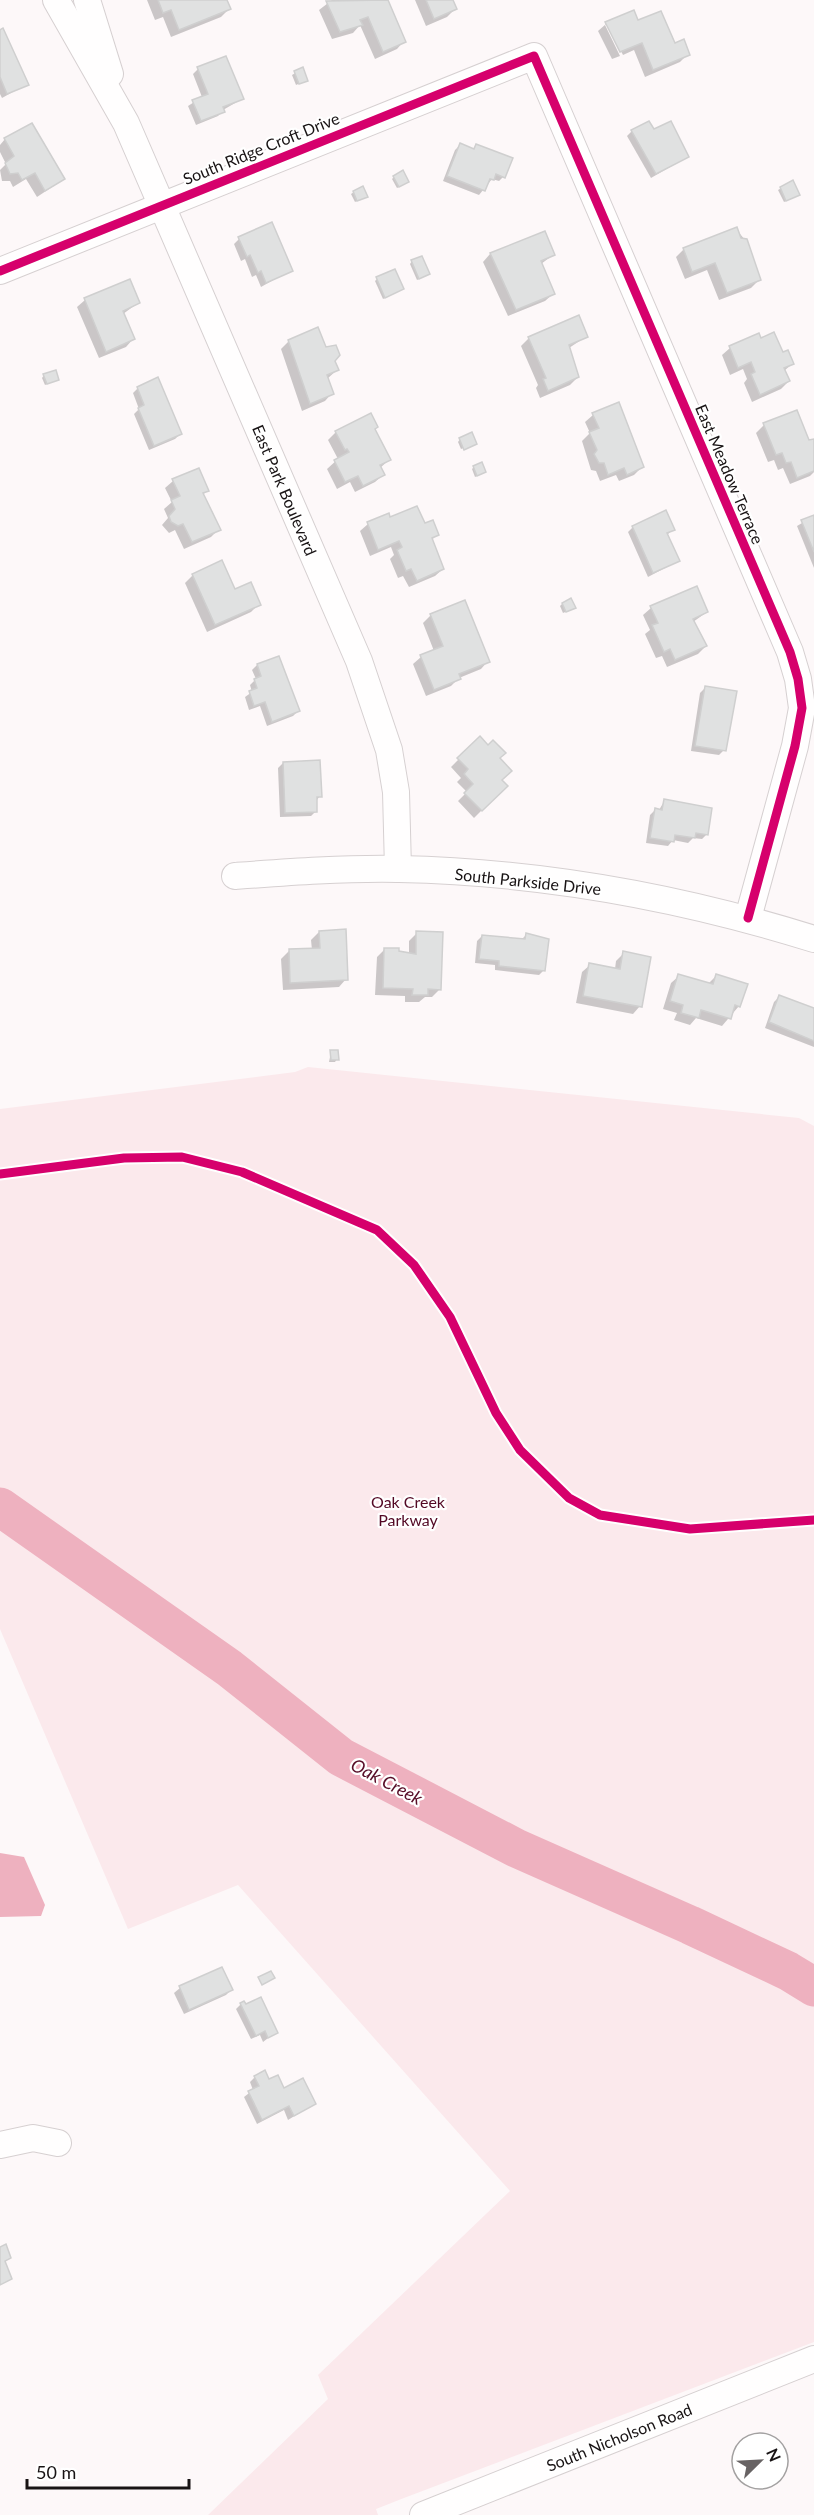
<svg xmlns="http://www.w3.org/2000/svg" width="814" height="2515" viewBox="0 0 814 2515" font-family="Lato,sans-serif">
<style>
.green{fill:#fbe9ec}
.water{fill:#eeb1bf}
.shadow{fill:#0003}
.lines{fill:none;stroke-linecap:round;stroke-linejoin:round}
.river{stroke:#eeb1bf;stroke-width:39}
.building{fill:#e0e1e1;stroke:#cfcfcf;stroke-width:1.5}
.minor-casing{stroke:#d6d0d1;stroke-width:28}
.minor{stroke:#fffefe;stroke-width:26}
.cycleway-casing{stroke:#fff;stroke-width:13}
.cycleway{stroke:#d6006c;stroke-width:9}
.labels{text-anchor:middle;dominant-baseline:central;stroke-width:4.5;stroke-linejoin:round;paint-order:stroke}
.street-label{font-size:16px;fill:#181314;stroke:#fff}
.park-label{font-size:16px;fill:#530824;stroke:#fff}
.water-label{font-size:18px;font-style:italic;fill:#580e28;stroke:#fff}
</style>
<rect width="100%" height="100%" fill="#fdf8f9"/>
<!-- green -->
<polygon class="green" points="308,1067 799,1118 814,1126 814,2342 404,2498 376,2509 378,2515 208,2515 328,2399 318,2375 510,2191 238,1885 128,1929 0,1629 0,1109 295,1072"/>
<!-- water -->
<polygon class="water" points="0,1853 24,1857 45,1905 41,1916 0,1917"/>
<!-- shadow -->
<g class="shadow">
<polygon points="147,0 225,0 229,9 221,17 171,37 163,17 155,20"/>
<polygon points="332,0 386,0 404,41 397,49 375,59 360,25 353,33 332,39 319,10"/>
<polygon points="415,0 451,0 455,9 447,17 426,26"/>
<polygon points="637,22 674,45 688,54 680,62 645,77 634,50 623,55 608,25 605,25 620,56 612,59 598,31 606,24"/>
<polygon points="0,31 27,84 2,98 0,94"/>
<polygon points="198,69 242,99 223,110 218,116 196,125 188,106 202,97 193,74"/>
<polygon points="302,69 307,80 296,85 292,75"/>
<polygon points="632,131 653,131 687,157 651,178 627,136"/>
<polygon points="5,139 64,179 37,197 26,179 13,187 10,181 2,181 0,170 6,164 0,152 0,145"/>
<polygon points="460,145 472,150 476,145 504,176 499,181 492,179 479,195 443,181 455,150"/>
<polygon points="394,177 405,184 397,188 392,179"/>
<polygon points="792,182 798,195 784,202 778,190"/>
<polygon points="354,192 366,196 355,202 351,194"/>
<polygon points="736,229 745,240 759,280 751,288 719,300 707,270 685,279 676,257 684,249"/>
<polygon points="544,233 553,255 541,264 553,294 545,301 508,316 483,262 490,254"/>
<polygon points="239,239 291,270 261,287 256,275 252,277 245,259 241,261 234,244"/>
<polygon points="412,261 429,274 417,280 410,264"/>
<polygon points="377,279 402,289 383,299 375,281"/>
<polygon points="85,300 138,303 123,314 133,339 126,347 99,358 77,307"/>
<polygon points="758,335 761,340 792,364 784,371 789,381 781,389 752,402 744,383 747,379 743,369 730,375 722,355 730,348"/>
<polygon points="587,336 569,348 578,377 570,385 540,398 536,388 538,385 521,346 529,338"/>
<polygon points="289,341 325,348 337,370 327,379 332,393 325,401 302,411 281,349"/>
<polygon points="44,375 58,379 45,385 42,378"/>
<polygon points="138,388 180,434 175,439 149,450 134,414 139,409 133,393"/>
<polygon points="593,415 642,467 634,475 619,481 616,475 600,481 596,471 591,470 582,441 590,433 585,422"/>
<polygon points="764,425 814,443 814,472 810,476 790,484 783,468 778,470 774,460 768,462 756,433"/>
<polygon points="374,429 389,460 380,468 383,475 375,482 355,492 350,482 337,489 327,469 338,459 328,440 336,432"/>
<polygon points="460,439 475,443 461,449 458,442"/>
<polygon points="474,467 485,472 475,477 472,469"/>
<polygon points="173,481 207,490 203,495 219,529 211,537 184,549 175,530 169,533 162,525 168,518 164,509 172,502 165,488"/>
<polygon points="388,515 389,519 437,534 431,541 443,569 435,576 409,587 403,576 398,578 390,559 394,555 391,547 370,556 360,531 368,524"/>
<polygon points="814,516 814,568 797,526"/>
<polygon points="633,527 673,529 667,535 678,561 648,577 628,532"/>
<polygon points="193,575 259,604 251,612 207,632 185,583"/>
<polygon points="562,604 572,609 563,613 560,606"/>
<polygon points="651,608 707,612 693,622 706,646 698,654 667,667 662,656 656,658 645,634 650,630 643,615"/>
<polygon points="431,615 488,661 481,669 459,678 451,686 426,696 413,664 421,657 434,651 423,623"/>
<polygon points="278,658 298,711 293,716 267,726 260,706 249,710 245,697 252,692 250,685 256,679 252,670 257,665"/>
<polygon points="705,688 724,750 719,755 691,751 700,693"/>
<polygon points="480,738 498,758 500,780 506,786 474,818 458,801 467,792 457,782 461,778 451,767"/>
<polygon points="283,763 320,796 316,801 316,811 311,816 280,817 278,768"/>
<polygon points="665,800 707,834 702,839 693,838 688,843 673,840 668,846 646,843 650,815 655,810 659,810"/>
<polygon points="319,932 346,979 339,987 283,990 281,959 289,951 312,950 311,940"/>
<polygon points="417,933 440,989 432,997 425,997 419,1002 405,1002 405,996 375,995 377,957 384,950 409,954 409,941"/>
<polygon points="526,935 544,970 539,975 495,970 495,965 475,963 477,941 482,936 520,941"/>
<polygon points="624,953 640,1006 633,1014 576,1003 582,972 590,965 615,969 616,961"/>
<polygon points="679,976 708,984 716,976 739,1006 722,1026 696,1018 690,1025 674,1020 677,1013 663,1009 671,983"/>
<polygon points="779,997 814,1009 814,1047 765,1028 774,1002"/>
<polygon points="331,1052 337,1059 335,1062 329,1062"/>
<polygon points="222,1969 231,1990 226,1995 184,2014 174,1993 180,1988"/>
<polygon points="241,2004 276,2032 263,2042 260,2035 251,2039 236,2009"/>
<polygon points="255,2077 269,2081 314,2104 288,2120 284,2110 257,2124 244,2097 253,2090 250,2082"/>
</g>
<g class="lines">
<!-- river -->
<polyline class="river" points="0,1507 229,1668 341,1757 516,1848 690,1925 788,1971 814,1987"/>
</g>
<!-- building -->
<g class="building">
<polygon points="158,0 227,0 231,9 179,30 171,10 163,13"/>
<polygon points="388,0 406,42 383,52 368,17 360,20 363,25 340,32 326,1"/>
<polygon points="426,0 453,0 457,9 434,19"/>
<polygon points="634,10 638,20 661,11 675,43 684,39 690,55 653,70 642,43 620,52 605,22"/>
<polygon points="3,28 29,85 7,94 0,77 0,30"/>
<polygon points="226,56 244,99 223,107 225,112 201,121 192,100 208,94 197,67"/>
<polygon points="303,67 308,81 299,84 294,71"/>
<polygon points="649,121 654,129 671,121 689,157 656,174 631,130"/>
<polygon points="32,123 65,179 45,191 35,173 22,180 18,173 10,174 5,163 14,156 4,138"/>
<polygon points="460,143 474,149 476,144 513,158 505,178 496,174 494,180 490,179 485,191 447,176"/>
<polygon points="403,170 409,182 399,187 393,176"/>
<polygon points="793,180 800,195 786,201 780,187"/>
<polygon points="363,186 368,197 357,201 353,191"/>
<polygon points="272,222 293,271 266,283 261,271 258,273 250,255 247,257 238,237"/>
<polygon points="737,227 741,238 747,239 761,280 727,293 715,263 692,272 683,248"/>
<polygon points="545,231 555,255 541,261 555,294 516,310 490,253"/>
<polygon points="422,256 430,274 419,279 411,260"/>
<polygon points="395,269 404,289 385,298 376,277"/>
<polygon points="130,279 140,303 123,311 135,339 106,352 84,298"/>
<polygon points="579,315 588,337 569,345 579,377 548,391 543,379 546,378 528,337"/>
<polygon points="318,327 326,347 336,345 340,355 335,361 339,370 327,375 334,394 310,404 288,340"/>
<polygon points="774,332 783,352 788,350 794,364 784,368 790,381 760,395 751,374 755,372 751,362 738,368 729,346 759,333 761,338"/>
<polygon points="56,370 59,380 47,384 43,374"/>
<polygon points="158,377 182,434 154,446 138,408 144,405 137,387"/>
<polygon points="619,402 644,467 627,475 624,468 608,475 604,463 599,463 594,454 597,450 589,432 599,428 592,413"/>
<polygon points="797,410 809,440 814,439 814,471 797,478 791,462 786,463 782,453 776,455 763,423"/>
<polygon points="371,413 378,427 375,429 391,460 380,465 385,475 363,486 358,476 345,482 334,460 349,452 347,449 345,450 335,431"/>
<polygon points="472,432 477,444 464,450 459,438"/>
<polygon points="482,462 486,472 477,476 473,466"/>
<polygon points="199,468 209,491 203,493 221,530 192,542 183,524 178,526 171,522 169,516 175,509 171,500 180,496 172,479"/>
<polygon points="417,506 425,523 433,520 439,535 432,538 444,569 417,581 411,569 406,571 397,550 402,547 399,541 378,550 367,522 389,513 390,517"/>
<polygon points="666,510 675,530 667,533 680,561 653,573 632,526"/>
<polygon points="814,515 814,552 801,520"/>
<polygon points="222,560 235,589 251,582 261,605 215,625 192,574"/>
<polygon points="697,586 708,612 693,619 707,646 675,660 670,649 664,652 652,625 658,623 650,606"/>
<polygon points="571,598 576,608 566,612 562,603"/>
<polygon points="465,600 490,662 459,674 461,679 434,690 420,655 443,646 430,614"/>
<polygon points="279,656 300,711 272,722 265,702 254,706 249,691 257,688 254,679 261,676 257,664"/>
<polygon points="705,686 737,691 726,751 695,746"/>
<polygon points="480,736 488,745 493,740 506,753 500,758 512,771 502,780 508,786 482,811 464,793 473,784 464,774 468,769 457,758"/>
<polygon points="320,760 322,797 317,797 317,812 285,813 283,762"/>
<polygon points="664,799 712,808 708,835 696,833 695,838 675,835 674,842 650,838 655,808 662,810"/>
<polygon points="346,929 348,980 290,983 289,949 320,948 319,931"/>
<polygon points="416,931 443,932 441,990 428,989 428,995 412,995 413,989 383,988 384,948 399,948 399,951 416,954"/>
<polygon points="526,933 549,939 545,971 499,966 499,961 479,959 482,935 525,939"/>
<polygon points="623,951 651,957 642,1007 583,996 589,963 620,969"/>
<polygon points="678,974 713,984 716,974 748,984 740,1007 735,1005 731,1019 701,1010 699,1018 681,1013 683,1005 670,1001"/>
<polygon points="779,995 814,1008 814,1041 769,1022"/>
<polygon points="330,1050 338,1050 339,1060 331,1060"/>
<polygon points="222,1967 233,1990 189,2010 179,1986"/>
<polygon points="271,1971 275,1978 262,1985 258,1977"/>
<polygon points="261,1997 278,2033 268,2038 265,2031 256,2036 240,2003 244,2001 246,2004"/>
<polygon points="265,2070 269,2079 278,2075 284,2088 303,2078 316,2104 294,2116 289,2106 262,2120 248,2091 259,2086 254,2076"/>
<polygon points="6,2244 11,2258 5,2261 12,2279 0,2285 0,2247"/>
</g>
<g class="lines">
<!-- minor casing -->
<g class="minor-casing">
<g id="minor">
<polyline points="56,0 126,123 359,661 389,750 396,792 398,869"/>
<polyline points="87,0 110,74"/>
<polyline points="0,271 534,56 790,652 798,679 802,708 795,746 748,918"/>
<path d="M235 876C290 872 344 868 399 869 540 872 680 897 814 939"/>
<polyline points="0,2145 33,2138 58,2143"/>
<polyline points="423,2515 814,2359"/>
</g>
</g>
<!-- minor -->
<use href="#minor" class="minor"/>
<!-- cycleway casing -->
<g class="cycleway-casing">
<g id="cycleway">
<polyline points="0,271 534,56 790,652 798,679 802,708 795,746 748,918"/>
<polyline points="0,1174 124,1158 182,1157 242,1172 377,1230 414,1265 450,1317 496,1413 520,1450 569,1498 600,1515 690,1529 814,1520"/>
</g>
</g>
<!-- cycleway -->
<use href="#cycleway" class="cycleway"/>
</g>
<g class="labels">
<!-- street labels -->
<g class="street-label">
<text transform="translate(261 148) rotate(-22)">South Ridge Croft Drive</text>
<text transform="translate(730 474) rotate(67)">East Meadow Terrace</text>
<text transform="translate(285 490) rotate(67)">East Park Boulevard</text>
<text transform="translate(528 881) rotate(6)">South Parkside Drive</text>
<text transform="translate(619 2437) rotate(-22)">South Nicholson Road</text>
</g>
<!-- park labels -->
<g class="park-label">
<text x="408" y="1501">Oak Creek<tspan x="408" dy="18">Parkway</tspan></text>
</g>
<!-- water labels -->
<g class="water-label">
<text transform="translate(387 1781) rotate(28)">Oak Creek</text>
</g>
</g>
<!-- north arrow -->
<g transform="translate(760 2461) rotate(66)"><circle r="28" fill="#ffffff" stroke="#a3a1a1" stroke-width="1.5"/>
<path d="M0-4.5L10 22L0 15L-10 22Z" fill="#686364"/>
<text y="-9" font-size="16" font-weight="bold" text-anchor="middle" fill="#181314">N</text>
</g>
<!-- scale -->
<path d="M27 2479v9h162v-9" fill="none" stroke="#181314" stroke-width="3"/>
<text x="36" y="2479" font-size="18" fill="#181314" stroke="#ffffff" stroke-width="4.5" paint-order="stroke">50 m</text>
</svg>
